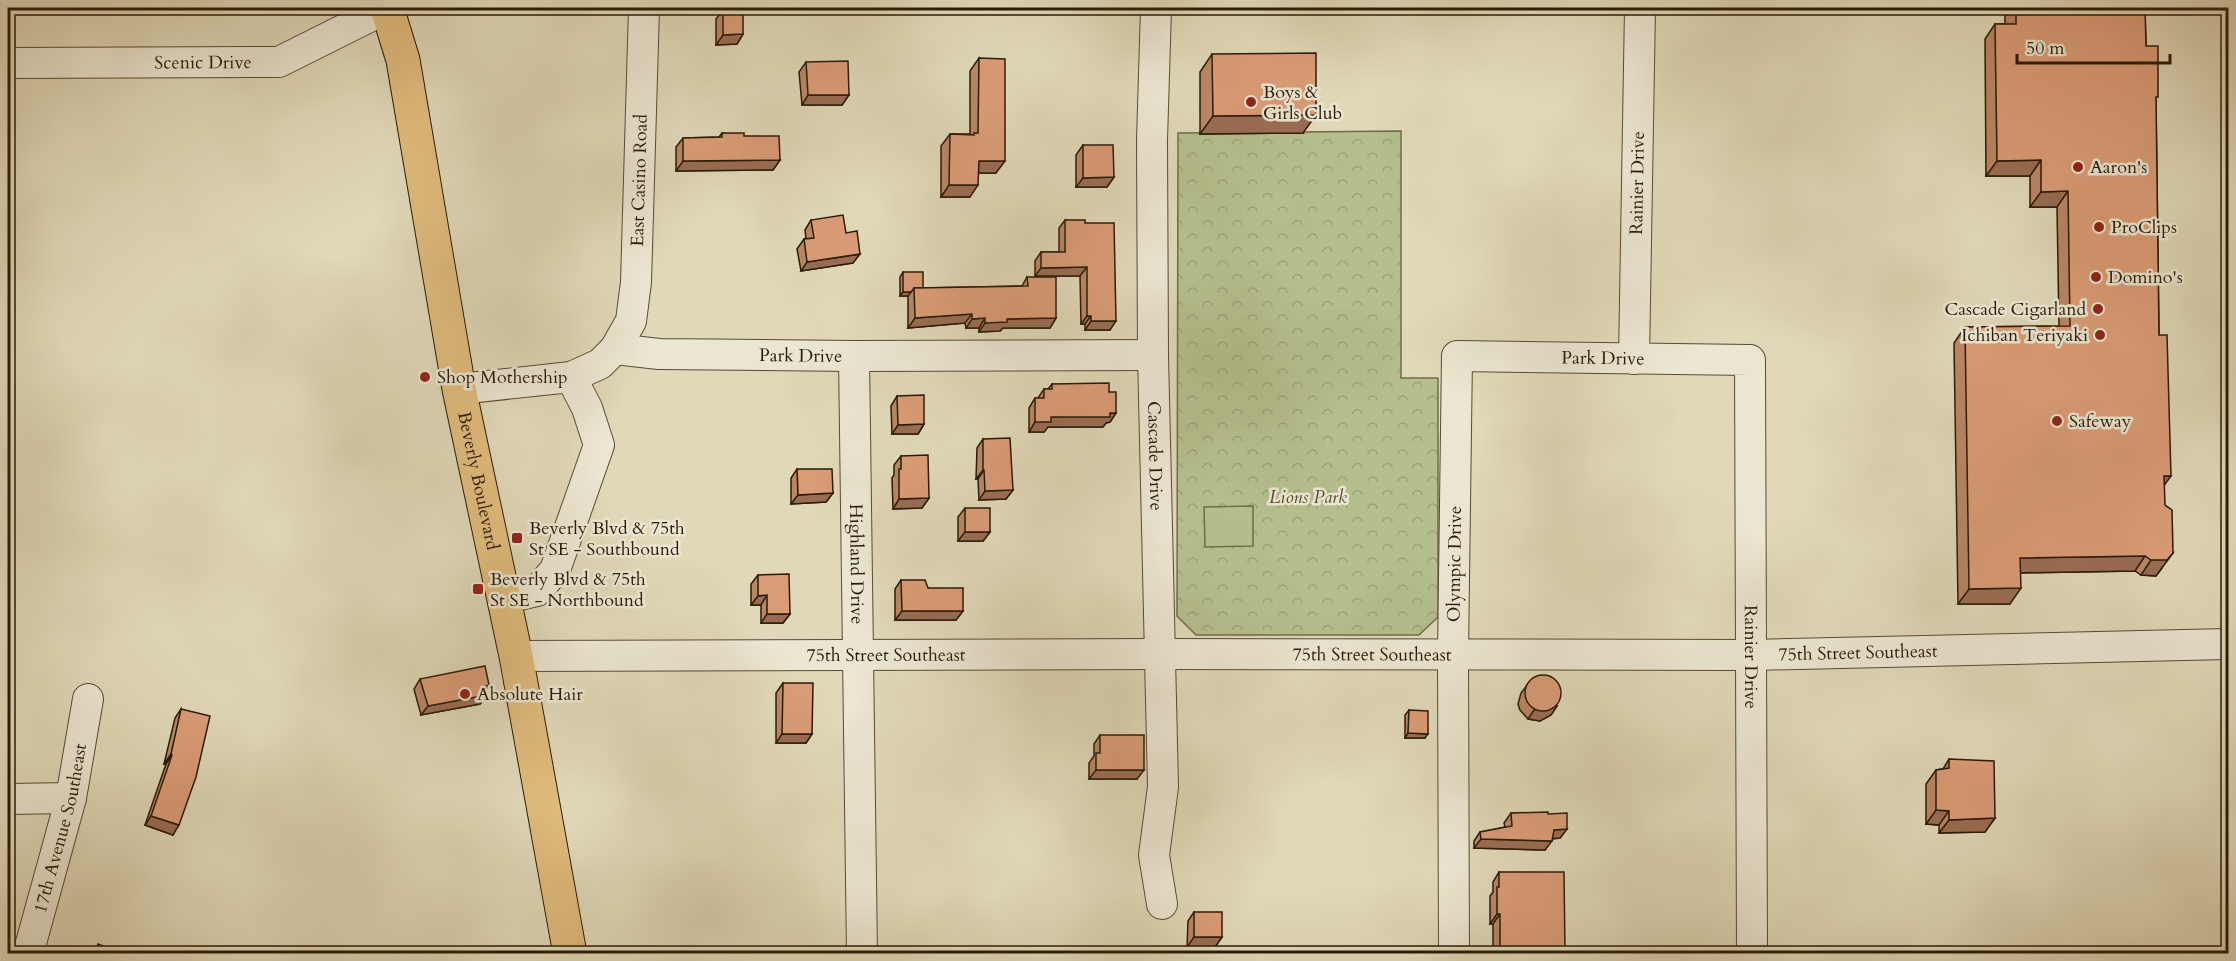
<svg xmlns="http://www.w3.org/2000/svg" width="2236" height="961" viewBox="0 0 2236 961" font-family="Cardo,serif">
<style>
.park{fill:url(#park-crowns);stroke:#706c4a;stroke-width:1.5}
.garden{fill:#b5be8d;stroke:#706c4a;stroke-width:1.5}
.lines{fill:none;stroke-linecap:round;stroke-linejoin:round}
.minor-casing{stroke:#584a34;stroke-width:32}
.major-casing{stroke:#2a1a08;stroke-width:35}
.minor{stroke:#ebe6d1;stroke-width:30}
.major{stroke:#e0bc7c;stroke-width:33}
.wall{fill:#bb8665;stroke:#2a1a08;stroke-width:1.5}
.shaded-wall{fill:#996d53;stroke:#2a1a08;stroke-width:1.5}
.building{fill:#da9c76;stroke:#2a1a08;stroke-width:1.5}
.poi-dot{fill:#8f2418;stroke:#ebe6d1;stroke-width:2}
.labels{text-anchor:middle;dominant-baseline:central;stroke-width:5;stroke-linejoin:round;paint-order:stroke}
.street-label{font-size:18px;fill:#2a1a08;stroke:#ebe6d1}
.poi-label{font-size:18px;fill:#2a1a08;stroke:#ebe6d1;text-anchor:start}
.park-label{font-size:18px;font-style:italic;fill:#544b30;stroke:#ebe6d1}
</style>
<defs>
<pattern id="park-crowns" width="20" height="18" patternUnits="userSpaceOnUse" patternTransform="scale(1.5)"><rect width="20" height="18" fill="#b5be8d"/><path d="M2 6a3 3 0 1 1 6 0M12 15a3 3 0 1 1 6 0" fill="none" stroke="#9ca378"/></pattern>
</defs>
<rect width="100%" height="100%" fill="#e0d8b8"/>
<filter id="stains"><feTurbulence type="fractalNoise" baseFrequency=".00333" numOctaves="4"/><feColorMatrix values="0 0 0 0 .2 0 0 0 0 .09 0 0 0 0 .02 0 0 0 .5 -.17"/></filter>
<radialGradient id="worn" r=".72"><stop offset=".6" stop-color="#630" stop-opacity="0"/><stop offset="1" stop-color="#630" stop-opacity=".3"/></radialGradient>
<!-- park -->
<polygon class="park" points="1401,131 1401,378 1438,378 1438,617 1419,635 1196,635 1177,616 1178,133"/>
<!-- garden -->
<polygon class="garden" points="1253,506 1253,546 1205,547 1204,507"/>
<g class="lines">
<!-- minor casing -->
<g class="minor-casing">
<g id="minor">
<path id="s1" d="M1156 8 1152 140 1153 355 1163 787 1154 855 1162 904"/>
<path id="s2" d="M8 63 279 62 387 8"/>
<path id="s3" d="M615 349 659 354 854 356 1153 355"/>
<path id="s4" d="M854 356 862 954"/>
<path id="s5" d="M1634 359 1640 8"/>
<path id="s6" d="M459 389 571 377 600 364 615 349 631 321 636 282 644 8"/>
<polyline points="503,599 537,591 555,570 599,445 587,408 571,377"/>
<path id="s7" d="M516 656 1159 654 1751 655 2228 644"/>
<polyline points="8,799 71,798"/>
<path id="s8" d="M28 954 71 798 88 699"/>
<path id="s9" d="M1454 954 1453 654 1457 356 1750 360 1752 954"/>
</g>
</g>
<!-- major casing -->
<g class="major-casing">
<g id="major">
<path id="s10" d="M387 8 403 60 459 389 516 656 570 954"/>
</g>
</g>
<!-- minor -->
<use href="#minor" class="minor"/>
<!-- major -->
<use href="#major" class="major"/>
</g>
<!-- wall -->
<g class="wall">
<polygon points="2005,8 2145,8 2146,46 2156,101 2159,335 2164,486 2162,568 2156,576 2141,575 2135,571 2020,573 2010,604 1958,604 1954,343 1965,327 2059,326 2057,207 2030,207 2030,176 1986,176 1985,39 1995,24 2005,24"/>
<polygon points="723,10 743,34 737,44 716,45 716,19"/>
<polygon points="1212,54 1303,133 1200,134 1200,72"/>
<polygon points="979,58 996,173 978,173 970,197 941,197 941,146 950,134 970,134 970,71"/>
<polygon points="806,62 849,95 842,105 802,105 799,72"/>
<polygon points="722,133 744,136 780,160 773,170 676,171 676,147 683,138 719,137"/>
<polygon points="1083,145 1114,177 1107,187 1076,187 1076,155"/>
<polygon points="811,220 846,233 853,263 801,271 797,249 804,239 806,239 805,230"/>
<polygon points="1065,220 1085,223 1110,330 1085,330 1085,324 1081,324 1080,276 1035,276 1035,261 1041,252 1059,252 1059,228"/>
<polygon points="903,272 923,288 1022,286 1027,277 1056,318 1050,328 1003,328 1000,331 979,332 979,328 966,328 965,323 908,328 908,296 900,296 900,277"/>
<polygon points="1052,384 1109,392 1116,413 1110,422 1106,423 1103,427 1048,427 1044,432 1029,432 1029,408 1035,398 1038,398 1044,389 1048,389"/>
<polygon points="897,396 924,424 918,434 892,434 891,406"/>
<polygon points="983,439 1013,490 1006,499 979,500 978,479 976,479 977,448"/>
<polygon points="901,456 929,498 922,508 893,509 892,478 894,475 894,465"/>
<polygon points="797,469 833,493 826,502 791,504 791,478"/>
<polygon points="965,508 990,532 983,541 958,541 958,517"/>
<polygon points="758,575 790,614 783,623 761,623 761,605 751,605 751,584"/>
<polygon points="901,580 928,588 963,611 956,620 895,620 895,589"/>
<polygon points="420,679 489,685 486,689 487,695 480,704 421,715 414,689"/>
<polygon points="783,683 812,734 806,743 776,743 776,693"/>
<polygon points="1528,684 1557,706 1551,715 1540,721 1528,719 1520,710 1518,704 1521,693"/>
<polygon points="181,709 173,835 145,825 166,764 164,764 175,718"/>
<polygon points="1409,710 1425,738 1405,738 1405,715"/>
<polygon points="1100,735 1137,779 1089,779 1089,763 1094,756 1094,744"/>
<polygon points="1949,759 1995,818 1985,832 1939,833 1939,825 1926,824 1926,784 1936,770 1943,769"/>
<polygon points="1511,813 1548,814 1567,829 1560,838 1552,839 1545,850 1474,848 1474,841 1480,832 1505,827 1504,823"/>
<polygon points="1499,872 1565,954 1493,954 1493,924 1490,924 1490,896 1493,892 1493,882"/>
<polygon points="1194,912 1222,937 1215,947 1187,947 1188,921"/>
</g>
<!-- shaded-wall -->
<g class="shaded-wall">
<polygon points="743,34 737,44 716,45 723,35"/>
<polygon points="808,95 849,95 842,105 802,105"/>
<polygon points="1316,115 1303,133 1200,134 1213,116"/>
<polygon points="780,160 773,170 676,171 683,161"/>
<polygon points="2041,160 2030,176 1986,176 1997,161"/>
<polygon points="979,161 1005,161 996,173 970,173"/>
<polygon points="1114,177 1107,187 1076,187 1083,178"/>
<polygon points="949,185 978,185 970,197 941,197"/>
<polygon points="2068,191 2057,207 2030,207 2041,192"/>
<polygon points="860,254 853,263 801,271 807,262"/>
<polygon points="1087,267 1080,276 1035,276 1041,268"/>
<polygon points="903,292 911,292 908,296 900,296"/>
<polygon points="972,314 965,323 908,328 915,318"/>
<polygon points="1087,316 1091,316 1085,324 1081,324"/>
<polygon points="985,318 979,328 966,328 972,319"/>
<polygon points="1056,318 1050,328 1003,328 1000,331 979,332 985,323 1007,319"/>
<polygon points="1091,321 1116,321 1110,330 1085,330"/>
<polygon points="1116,413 1110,422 1106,423 1103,427 1048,427 1044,432 1029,432 1035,422 1051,417"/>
<polygon points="924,424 918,434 892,434 898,425"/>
<polygon points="983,470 984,470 978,479 976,479"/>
<polygon points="2164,476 2171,476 2160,491"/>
<polygon points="1013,490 1006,499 979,500 985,491"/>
<polygon points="833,493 826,502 791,504 798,495"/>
<polygon points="929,498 922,508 893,509 899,499"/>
<polygon points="965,532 990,532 983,541 958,541"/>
<polygon points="2173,553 2156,576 2141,575 2151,560"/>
<polygon points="2145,556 2135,571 2010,573 2020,558"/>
<polygon points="2021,588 2010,604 1958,604 1969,589"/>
<polygon points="767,595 761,605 751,605 758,596"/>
<polygon points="902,611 963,611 956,620 895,620"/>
<polygon points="767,614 790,614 783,623 761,623"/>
<polygon points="487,695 480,704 421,715 428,706"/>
<polygon points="1557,706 1551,715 1540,721 1528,719 1534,710"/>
<polygon points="1408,733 1428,734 1425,738 1405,738"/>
<polygon points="782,734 812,734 806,743 776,743"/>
<polygon points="171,754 172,755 166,764 164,764"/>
<polygon points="1096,770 1144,770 1137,779 1089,779"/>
<polygon points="1936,810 1949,811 1939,825 1926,824"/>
<polygon points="151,816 179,825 173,835 145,825"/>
<polygon points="1995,818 1985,832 1939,833 1949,820"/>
<polygon points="1567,829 1560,838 1547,839 1554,830"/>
<polygon points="1481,839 1552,841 1545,850 1474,848"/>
<polygon points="1497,914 1500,914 1493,924 1490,924"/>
<polygon points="1194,937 1222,937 1215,947 1187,947"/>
</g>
<!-- building -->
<g class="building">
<polygon points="2016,8 2145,8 2146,46 2158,46 2158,97 2156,97 2159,335 2167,335 2171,476 2164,476 2165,505 2172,510 2173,553 2167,560 2151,560 2145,556 2020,558 2021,588 1969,589 1965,327 2070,326 2068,191 2041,192 2041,160 1997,161 1995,24 2016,24"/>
<polygon points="723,10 743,10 743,34 723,35"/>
<polygon points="1316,53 1316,115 1213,116 1212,54"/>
<polygon points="979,58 1005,59 1005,161 979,161 978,185 949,185 950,134 974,135 974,133 978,133"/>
<polygon points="848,61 849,95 808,95 806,62"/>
<polygon points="722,133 744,133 744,136 779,136 780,160 683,161 683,138 722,137"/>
<polygon points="1083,145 1113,145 1114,177 1083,178"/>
<polygon points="843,215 846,233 857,231 860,254 807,262 804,239 814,238 811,220"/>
<polygon points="1065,220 1085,220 1085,223 1114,223 1116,321 1091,321 1091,316 1087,316 1087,267 1041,268 1041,252 1065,252"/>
<polygon points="903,272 923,272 923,288 914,288 911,292 903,292"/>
<polygon points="1027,277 1056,277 1056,318 1007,319 1007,322 985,323 985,318 972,319 972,314 915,318 914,288 1028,286"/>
<polygon points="1109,383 1109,392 1116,392 1116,413 1110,413 1110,417 1051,417 1051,422 1035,422 1035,398 1044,398 1044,389 1052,389 1052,384"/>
<polygon points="924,395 924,424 898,425 897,396"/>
<polygon points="1010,438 1013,490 985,491 984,470 983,470 983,439"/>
<polygon points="928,455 929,498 899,499 899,469 901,469 901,456"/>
<polygon points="797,469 832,469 833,493 798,495"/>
<rect x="965" y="508" width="25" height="24"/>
<polygon points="789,574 790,614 767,614 767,595 758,596 758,575"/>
<polygon points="901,580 925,580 928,588 963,588 963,611 902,611"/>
<polygon points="485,666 489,685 485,686 487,695 428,706 420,679"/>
<circle cx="1543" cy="693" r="18"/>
<polygon points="783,683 813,683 812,734 782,734"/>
<polygon points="181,709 210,716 196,777 179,825 151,816 172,755 171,754"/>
<polygon points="1409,710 1428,711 1428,734 1408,733"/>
<polygon points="1100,735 1144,735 1144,770 1096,770 1096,753 1100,753"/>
<polygon points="1949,759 1994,761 1995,818 1949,820 1949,811 1936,810 1936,770 1949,768"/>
<polygon points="1548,812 1548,814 1567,813 1567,829 1554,830 1552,841 1481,839 1480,832 1512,826 1511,813"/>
<polygon points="1499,872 1564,872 1565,954 1497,954 1497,949 1500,949 1500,914 1497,914 1497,887 1499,887"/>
<rect x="1194" y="912" width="28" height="25"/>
<polygon points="98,944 124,954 94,954"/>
</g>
<!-- markers -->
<g class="poi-dot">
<circle cx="1251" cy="102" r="6"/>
<circle cx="2078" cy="167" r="6"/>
<circle cx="2099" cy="227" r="6"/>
<circle cx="2096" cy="277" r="6"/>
<circle cx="2098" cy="309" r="6"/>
<circle cx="2100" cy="335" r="6"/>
<circle cx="425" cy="377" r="6"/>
<circle cx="2057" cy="421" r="6"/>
<rect x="511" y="532" width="12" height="12" rx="3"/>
<rect x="472" y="583" width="12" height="12" rx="3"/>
<circle cx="465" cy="694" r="6"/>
</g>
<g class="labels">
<!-- street labels -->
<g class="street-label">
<text stroke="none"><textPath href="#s2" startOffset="195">Scenic Drive</textPath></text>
<text stroke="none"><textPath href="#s6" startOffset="339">East Casino Road</textPath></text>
<text stroke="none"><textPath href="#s5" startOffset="176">Rainier Drive</textPath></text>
<text stroke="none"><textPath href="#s3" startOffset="186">Park Drive</textPath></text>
<text stroke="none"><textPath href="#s9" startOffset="744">Park Drive</textPath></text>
<text stroke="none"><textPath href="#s1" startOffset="448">Cascade Drive</textPath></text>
<text stroke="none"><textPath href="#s10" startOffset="482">Beverly Boulevard</textPath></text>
<text stroke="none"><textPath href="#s4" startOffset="208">Highland Drive</textPath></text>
<text stroke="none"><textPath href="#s9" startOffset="390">Olympic Drive</textPath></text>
<text stroke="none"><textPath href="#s7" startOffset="1342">75th Street Southeast</textPath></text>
<text stroke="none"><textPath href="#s7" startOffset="370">75th Street Southeast</textPath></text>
<text stroke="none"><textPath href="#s7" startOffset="856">75th Street Southeast</textPath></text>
<text stroke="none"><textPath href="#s9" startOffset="1188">Rainier Drive</textPath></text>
<text stroke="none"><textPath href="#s8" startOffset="130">17th Avenue Southeast</textPath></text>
</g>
<!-- poi labels -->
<g class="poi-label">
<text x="1263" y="92">Boys &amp;<tspan x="1263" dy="21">Girls Club</tspan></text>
<text x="2090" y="167">Aaron's</text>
<text x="2111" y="227">ProClips</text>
<text x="2108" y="277">Domino's</text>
<text x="2086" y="309" text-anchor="end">Cascade Cigarland</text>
<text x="2088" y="335" text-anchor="end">Ichiban Teriyaki</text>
<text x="437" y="377">Shop Mothership</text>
<text x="2069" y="421">Safeway</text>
<text x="529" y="528">Beverly Blvd &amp; 75th<tspan x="529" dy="21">St SE - Southbound</tspan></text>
<text x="490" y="579">Beverly Blvd &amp; 75th<tspan x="490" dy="21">St SE - Northbound</tspan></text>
<text x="477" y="694">Absolute Hair</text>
</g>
<!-- park labels -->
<g class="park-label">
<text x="1308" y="497">Lions Park</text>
</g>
</g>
<!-- margin -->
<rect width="2236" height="961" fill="none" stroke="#e0d8b8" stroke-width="30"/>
<rect x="9" y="9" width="2218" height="943" fill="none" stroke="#2a1a08" stroke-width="3"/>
<rect x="15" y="15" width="2206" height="931" fill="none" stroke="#2a1a08" stroke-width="1.5"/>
<!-- scale -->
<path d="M2017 54v9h153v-9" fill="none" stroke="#2a1a08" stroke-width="3"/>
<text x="2026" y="54" font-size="18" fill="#2a1a08" stroke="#ebe6d1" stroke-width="4.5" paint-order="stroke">50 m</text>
<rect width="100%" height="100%" filter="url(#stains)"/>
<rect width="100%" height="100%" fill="url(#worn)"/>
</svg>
